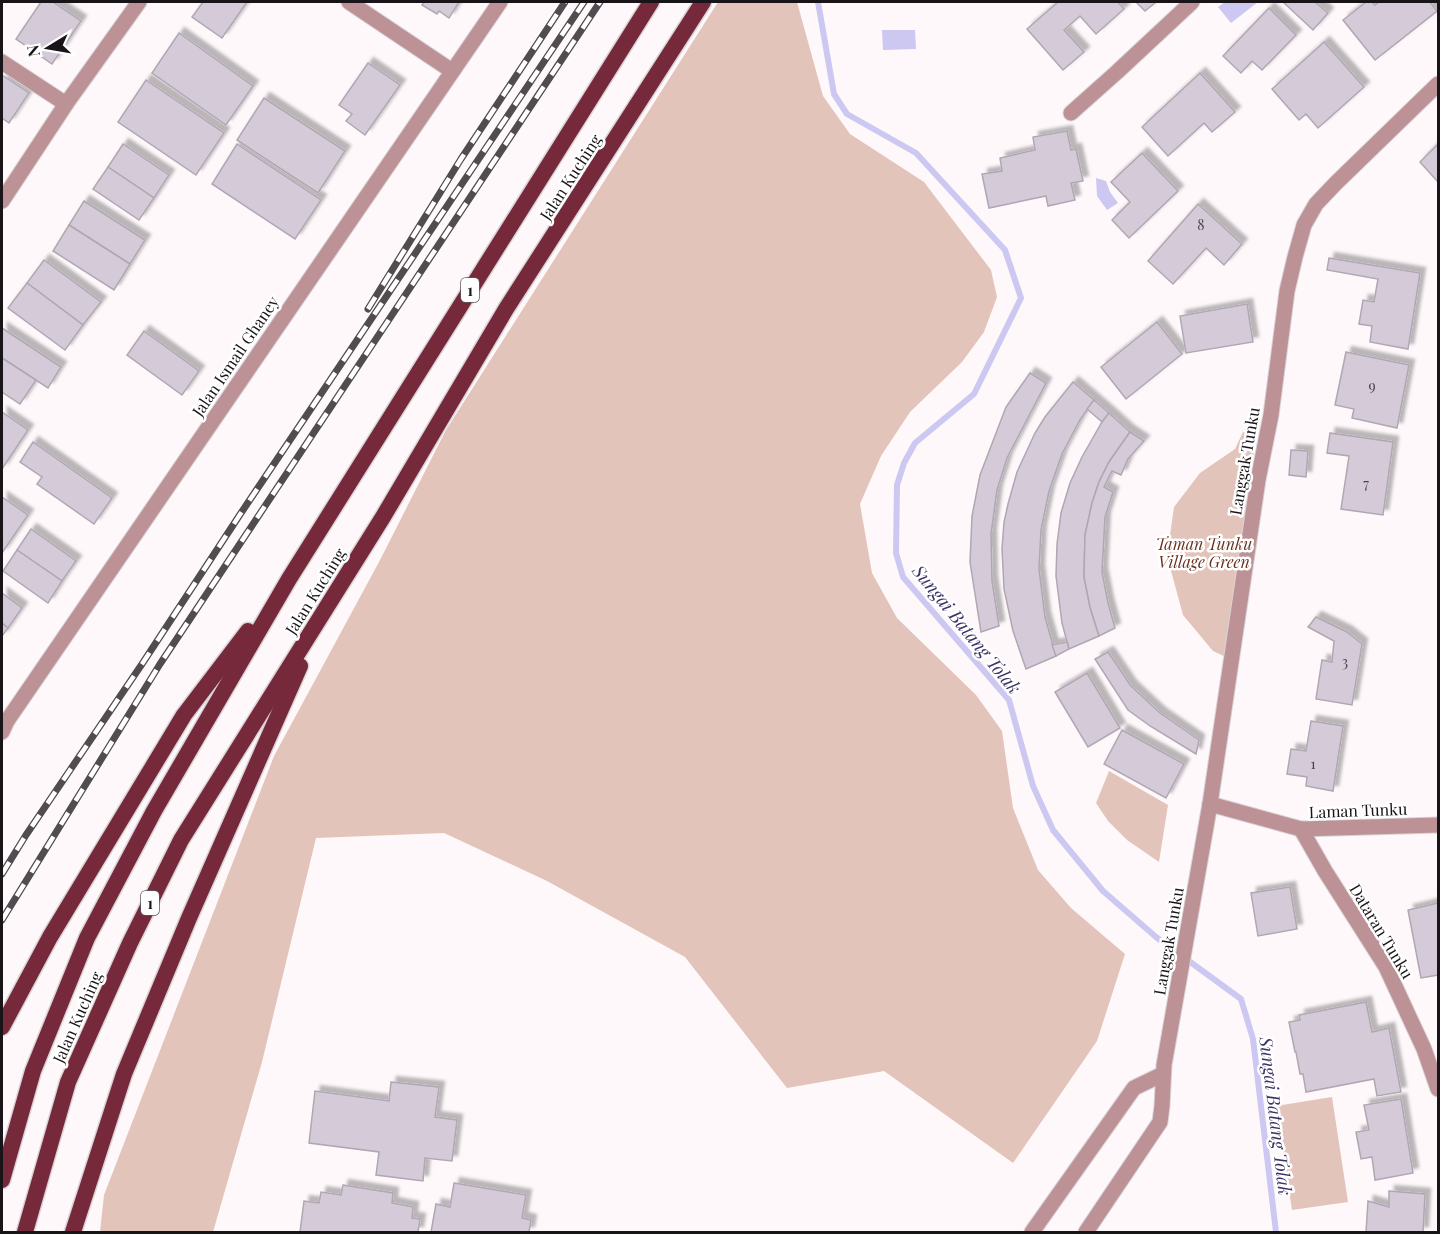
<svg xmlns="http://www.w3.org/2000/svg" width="1440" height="1234" viewBox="0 0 1440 1234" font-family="'Playfair Display',serif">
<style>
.green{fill:#e3c4ba}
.water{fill:#ccc8f1}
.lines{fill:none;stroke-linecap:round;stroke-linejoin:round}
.stream{stroke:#ccc8f1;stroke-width:6}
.building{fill:#d5cbd8;stroke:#b0a7b3;stroke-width:1.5;filter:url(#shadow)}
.minor-casing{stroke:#d9d4d7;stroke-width:17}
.tertiary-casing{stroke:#d9d4d7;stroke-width:17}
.trunk-casing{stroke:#d9d4d7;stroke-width:19}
.minor{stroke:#bd9296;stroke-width:15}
.tertiary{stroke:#bd9296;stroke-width:15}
.trunk{stroke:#76293a;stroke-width:16}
.rail-casing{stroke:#514c4f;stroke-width:7}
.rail{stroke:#fff;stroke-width:4.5;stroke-dasharray:14;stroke-linecap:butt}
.labels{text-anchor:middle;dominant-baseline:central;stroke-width:5;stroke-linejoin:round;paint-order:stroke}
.number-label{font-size:14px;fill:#484247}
.shield{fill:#fff;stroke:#5e5a5d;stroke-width:1.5}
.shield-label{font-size:15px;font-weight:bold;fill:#191417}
.street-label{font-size:16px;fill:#191417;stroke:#fff}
.park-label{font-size:16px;font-style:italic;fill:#69301e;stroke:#fff}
.water-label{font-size:18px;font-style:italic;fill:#3c3366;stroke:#fff}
</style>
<defs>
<filter id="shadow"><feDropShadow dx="5.5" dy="-5.5" stdDeviation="1.5" flood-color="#0004"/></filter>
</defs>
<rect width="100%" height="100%" fill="#fef8fb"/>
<!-- green -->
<g class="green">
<polygon points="718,2 797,2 823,96 850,134 924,182 991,270 997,297 984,332 962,362 910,412 881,456 860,504 872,573 897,618 976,695 1002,731 1013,808 1038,870 1071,908 1125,954 1097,1041 1013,1163 884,1071 787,1088 685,957 547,881 444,833 316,838 262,1062 213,1232 100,1232 104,1195 274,756 379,562 446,430"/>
<polygon points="1243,432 1256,435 1228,658 1213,651 1183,615 1167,556 1174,507 1200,473 1235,449"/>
<polygon points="1109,771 1168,805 1159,862 1127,840 1108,821 1096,803"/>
<polygon points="1332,1097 1348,1202 1292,1210 1276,1106"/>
</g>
<!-- water -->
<g class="water">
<polygon points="1225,2 1258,2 1231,23 1218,7"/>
<polygon points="882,30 915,30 916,49 883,50"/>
<polygon points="1096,178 1106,181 1110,192 1118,203 1107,210 1097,196"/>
</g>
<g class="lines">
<!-- stream -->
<polyline class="stream" points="818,2 834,94 847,114 916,153 1005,250 1021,298 974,394 915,443 904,463 897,485 896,553 903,577 1009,700 1033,786 1053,830 1103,891 1156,937 1241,999 1253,1039 1276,1232"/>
</g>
<!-- building -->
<g class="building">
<polygon points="41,2 53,2 81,21 52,64 16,39"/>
<polygon points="203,2 247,2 222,38 192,17"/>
<polygon points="424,2 459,2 449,18 439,11 437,14 422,5"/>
<polygon points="1058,2 1118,2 1124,9 1096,34 1080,16 1064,30 1084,52 1063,70 1027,29"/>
<polygon points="1136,2 1156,2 1145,11"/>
<polygon points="1283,2 1315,2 1328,13 1313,30"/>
<polygon points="1366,2 1372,2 1375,5 1379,2 1430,2 1437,11 1375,60 1343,20"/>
<polygon points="1269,8 1296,35 1262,70 1252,61 1241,73 1223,56"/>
<polygon points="179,33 253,86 226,125 152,73"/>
<polygon points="1324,42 1364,87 1318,128 1306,114 1299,120 1272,89"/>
<polygon points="368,63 400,85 365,135 346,121 352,114 339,105"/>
<polygon points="1200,73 1235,112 1212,132 1204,123 1168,156 1142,127"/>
<polygon points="2,75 29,93 9,123 2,118"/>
<polygon points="146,80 224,133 196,175 118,122"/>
<polygon points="264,98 345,151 318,193 237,140"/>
<polygon points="1067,131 1071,150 1076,149 1083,181 1071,183 1075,200 1048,206 1046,196 989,208 982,174 1002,171 1000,158 1035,150 1033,137"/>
<polygon points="123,144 169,175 154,198 108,167"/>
<polygon points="237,144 321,200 295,239 212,184"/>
<polygon points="1438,144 1438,182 1420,162"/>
<polygon points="1142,153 1178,191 1129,238 1112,220 1130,202 1111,182"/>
<polygon points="108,167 154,198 139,220 93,189"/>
<polygon points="84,201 145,240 130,264 69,225"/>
<polygon points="1198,204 1242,244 1224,265 1206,248 1173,284 1148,261"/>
<polygon points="69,225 130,264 114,290 53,251"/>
<polygon points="1329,258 1420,273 1408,349 1370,342 1372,326 1359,324 1363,300 1374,302 1378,279 1327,270"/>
<polygon points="44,260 101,302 83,325 27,283"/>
<polygon points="27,283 83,325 65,350 8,308"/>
<polygon points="1247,304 1253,342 1186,353 1180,316"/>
<polygon points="1157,322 1182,354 1126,399 1101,367"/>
<polygon points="2,328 61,367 48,388 2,358"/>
<polygon points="144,331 199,371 182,395 127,355"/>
<polygon points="1346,352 1409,365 1397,428 1352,418 1354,409 1335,405"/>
<polygon points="2,358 36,380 20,404 2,392"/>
<polygon points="1030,373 1046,383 1007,458 997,490 991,534 992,581 999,626 981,632 970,562 972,516 980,475 1006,407"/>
<polygon points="1073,382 1094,400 1080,420 1062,454 1049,491 1041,530 1039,569 1045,617 1056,656 1026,669 1013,631 1004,589 1002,549 1004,522 1008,504 1017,472 1035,433 1045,417"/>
<polygon points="1094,400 1109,413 1102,422 1087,409"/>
<polygon points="2,412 28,430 2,469"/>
<polygon points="1109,413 1130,432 1109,462 1099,482 1092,503 1085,535 1084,577 1090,607 1099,636 1069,649 1062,623 1056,576 1057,544 1061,513 1070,483 1082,457 1102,422"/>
<polygon points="1130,432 1144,441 1128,459 1121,475 1112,471 1104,487 1113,492 1105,517 1102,572 1108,603 1115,628 1099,636 1090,607 1084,577 1085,535 1092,503 1099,482 1109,462"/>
<polygon points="1330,433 1393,442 1383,515 1341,509 1349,456 1327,453"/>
<polygon points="33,442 112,498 94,524 37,484 42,477 20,462"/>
<polygon points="1291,450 1308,451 1306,477 1289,475"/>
<polygon points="2,497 28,515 2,553"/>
<polygon points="31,529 76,561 62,581 17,550"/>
<polygon points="17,550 62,581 48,603 3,571"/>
<polygon points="2,593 22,608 8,628 2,623"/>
<polygon points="1316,617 1347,632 1362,644 1352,705 1316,699 1322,660 1332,662 1334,641 1308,627"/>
<polygon points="2,623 8,628 2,636"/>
<polygon points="1067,642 1069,649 1056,656 1052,645"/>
<polygon points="1108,652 1131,686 1160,713 1199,740 1196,754 1150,726 1128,710 1095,659"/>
<polygon points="1087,673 1120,728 1088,747 1055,692"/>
<polygon points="1311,721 1343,726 1333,791 1306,786 1307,777 1287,774 1291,749 1306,751"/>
<polygon points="1122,730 1184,764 1166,798 1104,764"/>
<polygon points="1290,887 1297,929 1258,936 1251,893"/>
<polygon points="1438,903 1438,975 1421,978 1408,910"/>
<polygon points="1366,1002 1372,1032 1389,1028 1401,1092 1377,1096 1374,1079 1306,1092 1303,1074 1300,1074 1296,1052 1295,1052 1289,1022 1300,1020 1299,1015"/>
<polygon points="391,1082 439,1087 435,1117 457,1120 452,1161 425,1158 423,1181 376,1175 379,1152 309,1143 315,1091 389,1101"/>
<polygon points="1401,1099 1413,1173 1375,1180 1372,1157 1361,1159 1356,1132 1369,1130 1364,1105"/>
<polygon points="454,1183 526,1195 522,1218 531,1220 529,1232 431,1232 436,1204 450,1207"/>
<polygon points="343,1185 393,1193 392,1203 413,1207 412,1218 420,1219 418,1232 300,1232 304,1201 319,1203 321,1192 341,1195"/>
<polygon points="1389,1191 1425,1194 1423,1232 1366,1232 1368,1201 1389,1207"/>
</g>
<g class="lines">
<!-- minor casing -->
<g class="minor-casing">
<g id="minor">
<polyline points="349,2 452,71"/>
<polyline points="2,62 66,104"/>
<polyline points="1071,113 1117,72 1192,2"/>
<polyline points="2,201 66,104 139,2"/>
<polyline points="2,732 7,721 500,2"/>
<polyline points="1210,804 1301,829 1438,825"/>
<polyline points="1301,829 1325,871 1386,967 1424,1049 1438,1089"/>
</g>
</g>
<!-- tertiary casing -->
<g class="tertiary-casing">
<g id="tertiary">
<polyline points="1032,1232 1134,1088 1163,1074"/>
<polyline points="1086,1232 1160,1122 1162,1106 1164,1065 1210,804 1258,480 1271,415 1287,291 1295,257 1304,225 1316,204 1336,183 1438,84"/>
</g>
</g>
<!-- trunk casing -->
<g class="trunk-casing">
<g id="trunk">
<polyline points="2,1027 50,937 184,715 248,631"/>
<polyline points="2,1180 33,1071 87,938 154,811 289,579 651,2"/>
<polyline points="25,1232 68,1082 130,943 181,840 383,517 506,309 703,2"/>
<polyline points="73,1232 124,1074 189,918 300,666"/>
</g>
</g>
<!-- minor -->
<use href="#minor" class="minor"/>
<!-- tertiary -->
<use href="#tertiary" class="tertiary"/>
<!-- trunk -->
<use href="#trunk" class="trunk"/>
<!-- rail casing -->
<g class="rail-casing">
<g id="rail">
<polyline points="368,309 461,159 565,2"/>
<polyline points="2,874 26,835 142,664 241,513 584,2"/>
<polyline points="2,920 160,664 600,2"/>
</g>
</g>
<!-- rail -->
<use href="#rail" class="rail"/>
</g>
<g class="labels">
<!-- number labels -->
<g class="number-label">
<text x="1201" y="224">8</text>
<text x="1372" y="385">9</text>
<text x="1366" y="483">7</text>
<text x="1345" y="661">3</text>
<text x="1313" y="763">1</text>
</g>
<!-- shield labels -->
<g class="shield">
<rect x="461" y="278" width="18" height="24" rx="4.5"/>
<rect x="141" y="891" width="18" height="24" rx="4.5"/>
</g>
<g class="shield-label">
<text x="470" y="290">1</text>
<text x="150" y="903">1</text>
</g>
<!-- street labels -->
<g class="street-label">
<text transform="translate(570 177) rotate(-57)">Jalan Kuching</text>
<text transform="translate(235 356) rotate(-56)">Jalan Ismail Ghaney</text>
<text transform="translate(1244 461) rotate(-80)">Langgak Tunku</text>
<text transform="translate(315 591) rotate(-58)">Jalan Kuching</text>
<text transform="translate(1358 810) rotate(-2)">Laman Tunku</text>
<text transform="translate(1382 931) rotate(59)">Dataran Tunku</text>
<text transform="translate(1168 941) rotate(-80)">Langgak Tunku</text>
<text transform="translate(77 1017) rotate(-66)">Jalan Kuching</text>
</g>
<!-- park labels -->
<g class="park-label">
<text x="1204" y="543">Taman Tunku<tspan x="1204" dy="18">Village Green</tspan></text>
</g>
<!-- water labels -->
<g class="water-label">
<text transform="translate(967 629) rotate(51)">Sungai Batang Tolak</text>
<text transform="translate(1276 1116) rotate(83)">Sungai Batang Tolak</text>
</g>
</g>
<!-- border -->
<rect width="1440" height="1234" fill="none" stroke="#191417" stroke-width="6"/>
<!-- north arrow -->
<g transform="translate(48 48) rotate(259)" stroke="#ffffff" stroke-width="4.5" paint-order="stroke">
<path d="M0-4.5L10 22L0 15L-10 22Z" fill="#191417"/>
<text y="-9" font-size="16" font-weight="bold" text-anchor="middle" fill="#191417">N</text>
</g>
</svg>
